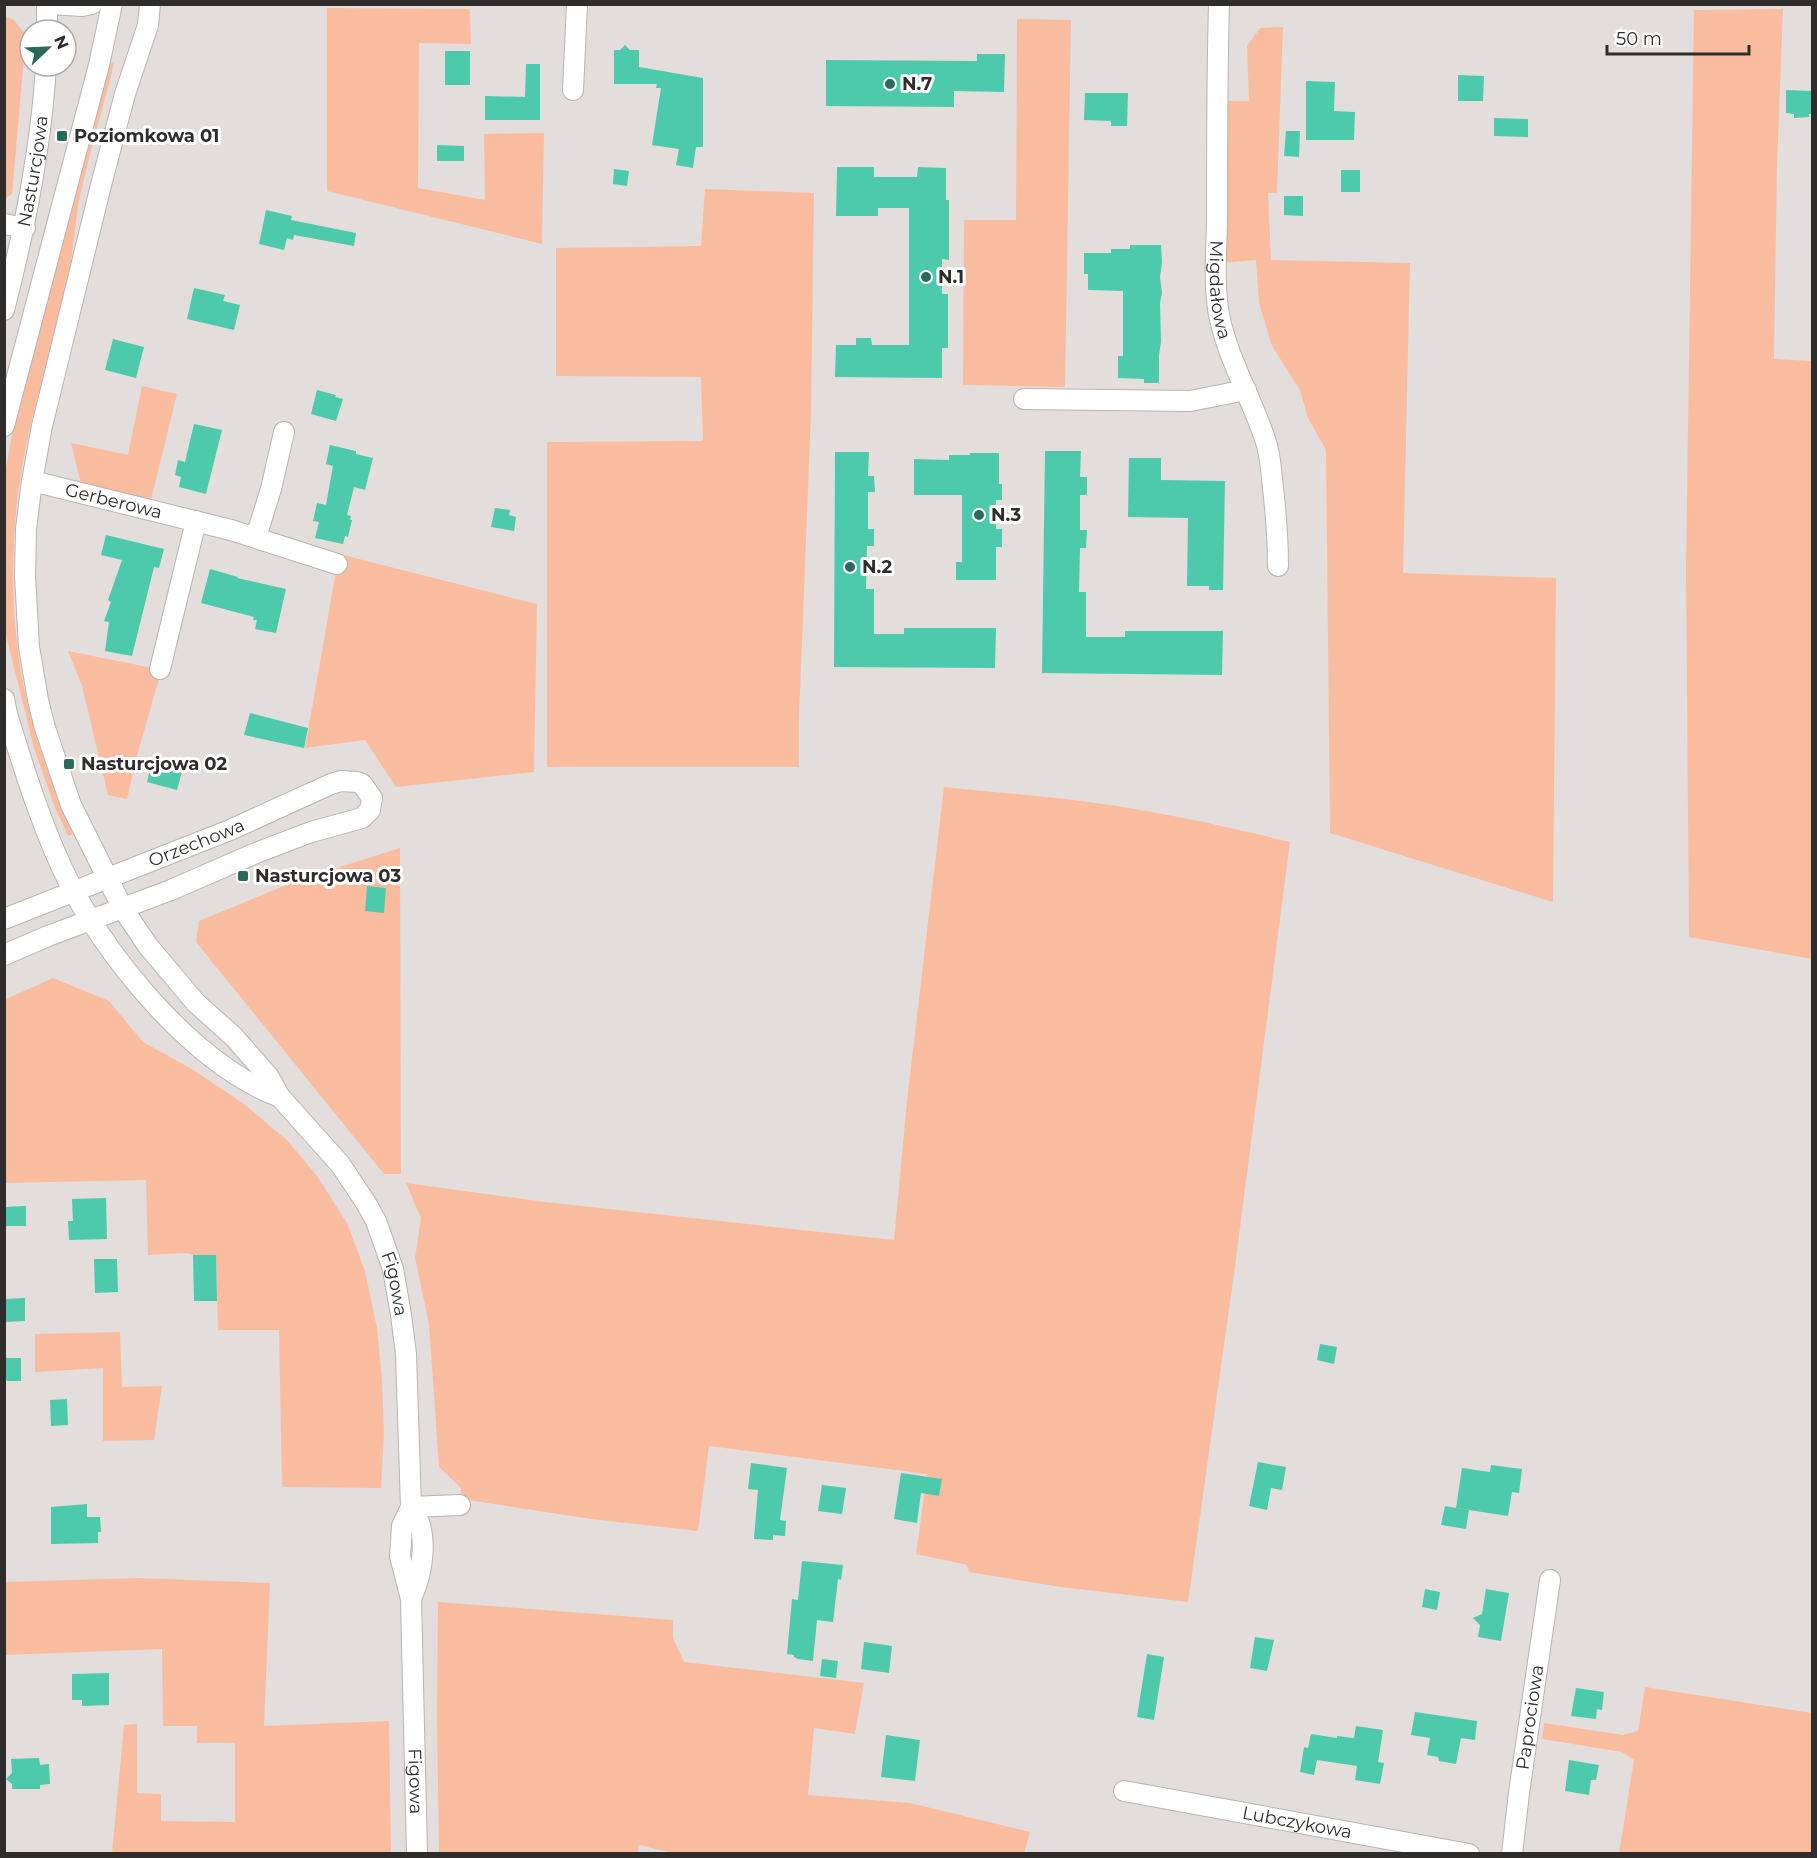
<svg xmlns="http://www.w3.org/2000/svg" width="1817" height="1858" viewBox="0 0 1817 1858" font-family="Montserrat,sans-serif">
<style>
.green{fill:#fabc9f}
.building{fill:#4dcaab}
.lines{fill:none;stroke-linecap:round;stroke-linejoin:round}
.minor-casing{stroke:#b8b4b2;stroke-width:22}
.minor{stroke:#fff;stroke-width:20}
.poi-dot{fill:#296a59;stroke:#fff;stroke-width:2}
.labels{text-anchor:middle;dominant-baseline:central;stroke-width:6;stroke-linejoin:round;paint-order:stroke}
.poi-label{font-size:18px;font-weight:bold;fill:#2f2d2c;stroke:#fff;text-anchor:start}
.street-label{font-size:18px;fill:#2f2d2c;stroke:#fff}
</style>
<rect width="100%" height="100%" fill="#e3dedb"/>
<!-- green -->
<g class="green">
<polygon points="327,8 470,9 471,44 419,43 418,188 485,200 484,134 544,133 542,244 327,191"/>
<polygon points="1783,9 1777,165 1774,359 1812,361 1812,959 1689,937 1686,569 1694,10"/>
<polygon points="5,17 13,19 26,35 12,194 5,198"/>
<polygon points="1017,19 1071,20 1065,387 963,385 964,220 1016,220"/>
<polygon points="1283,27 1277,193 1268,193 1271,260 1410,263 1403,573 1556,578 1553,902 1330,833 1326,450 1308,418 1300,390 1272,346 1259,303 1256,260 1222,263 1228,101 1249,101 1247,46 1260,28"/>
<path d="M109 61 114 64C103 107 90 151 80 196 74 227 73 259 66 290 54 346 34 401 24 457 9 533 9 626 27 701 38 747 54 791 73 834L68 836 54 805 34 748 5 631V474L13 429Z"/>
<polygon points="705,189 814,193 811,413 799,717 799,767 547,767 547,442 703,441 701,377 556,376 556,248 701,246"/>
<polygon points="142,386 177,394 151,500 81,484 71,443 128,455"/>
<polygon points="339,554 537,604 534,772 396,787 365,740 305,748"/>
<polygon points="68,651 148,667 161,672 138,752 127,799 108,795 82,686"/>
<path d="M944 787C990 792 1036 795 1081 801 1152 810 1221 825 1290 842L1234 1274 1188 1602 1061 1587 969 1572 967 1565 916 1554 927 1474 709 1446 698 1531 591 1519 461 1499V1488L439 1467 429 1324 415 1258 421 1218 406 1183 545 1202 894 1240 907 1101Z"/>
<polygon points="400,848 401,1174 384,1174 196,942 199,921 296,881"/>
<polygon points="53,978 109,1001 143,1042 192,1069 244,1104 288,1141 317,1176 347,1223 365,1271 377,1328 382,1380 384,1433 381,1488 282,1487 279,1330 218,1330 216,1255 193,1255 187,1253 148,1255 146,1180 5,1183 4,1000"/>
<polygon points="120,1332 122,1387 162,1386 154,1440 103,1441 103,1368 35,1372 35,1334"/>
<polygon points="138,1578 270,1583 264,1726 389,1721 391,1853 112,1853 124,1725 137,1724 137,1793 161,1794 161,1821 235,1822 235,1743 197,1743 197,1726 163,1726 162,1649 5,1655 5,1582"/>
<polygon points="438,1602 673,1620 673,1638 684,1662 864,1683 855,1734 814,1728 808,1795 910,1803 1030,1832 1024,1853 677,1854 639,1845 637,1854 439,1853 437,1718"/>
<polygon points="1645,1687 1812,1713 1812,1853 1619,1853 1634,1760 1622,1752 1542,1739 1544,1723 1623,1735 1638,1731"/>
</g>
<!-- building -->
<g class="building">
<polygon points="625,45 630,50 639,50 639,67 703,78 703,147 696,147 693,168 676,165 679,149 652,145 661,88 656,88 657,84 614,84 614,50 620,50"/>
<rect x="445" y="51" width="25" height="34"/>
<polygon points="977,54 1005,54 1004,92 954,91 954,107 826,106 826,60 977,61"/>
<polygon points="526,64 540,64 540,120 485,120 485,96 525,97"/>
<polygon points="1458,75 1484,76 1483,101 1458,101"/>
<polygon points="1306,81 1335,82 1334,111 1355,112 1354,140 1306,140"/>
<polygon points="1786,90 1812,91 1812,114 1809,114 1809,117 1794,118 1794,114 1786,113"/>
<polygon points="1085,93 1128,93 1127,126 1111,126 1111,121 1084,120"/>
<polygon points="1494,118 1528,119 1528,137 1494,136"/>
<polygon points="1286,131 1300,131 1299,157 1284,156"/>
<polygon points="437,145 464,146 464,161 437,161"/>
<polygon points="837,167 874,167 874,177 917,177 918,167 946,168 946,200 949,200 949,260 942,259 942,294 948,294 948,348 942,348 942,378 835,377 836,345 856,345 856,338 871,338 872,345 909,345 909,208 878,208 878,216 836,216"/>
<polygon points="614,169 629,171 627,186 613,184"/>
<rect x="1341" y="170" width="19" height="22"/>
<polygon points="1284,196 1303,196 1303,216 1284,215"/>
<polygon points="266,210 292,216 291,220 356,233 354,246 294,235 293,240 287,238 284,250 259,244"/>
<polygon points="1130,245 1161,245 1162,262 1160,277 1162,293 1160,303 1161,342 1159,355 1159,383 1144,383 1144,379 1118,378 1118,356 1123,356 1123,291 1088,290 1088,274 1084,274 1084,253 1111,253 1111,249 1130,249"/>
<polygon points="194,288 225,295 223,301 240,305 234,330 187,319"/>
<polygon points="113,339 144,347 136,378 105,370"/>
<polygon points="317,390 336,395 335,397 343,399 336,421 311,414"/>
<polygon points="194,424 222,430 206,494 179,487 181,477 175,475 178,460 185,462"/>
<polygon points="330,445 356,451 356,454 373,458 365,490 354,487 347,515 351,516 350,520 352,520 348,537 345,536 343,544 315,538 319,522 313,521 317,503 326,505 333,466 326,464"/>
<polygon points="1045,451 1081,451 1080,477 1087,477 1087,495 1080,495 1080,530 1087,530 1086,548 1080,548 1079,592 1086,592 1086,637 1125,637 1125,631 1223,631 1222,675 1042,673"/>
<polygon points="835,452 869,452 868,476 874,476 875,492 868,492 868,529 874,529 874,546 867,546 866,589 874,589 874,634 904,634 904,628 996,628 995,668 834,667"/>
<polygon points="970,453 999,453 999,484 1002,484 1002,500 996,500 996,529 1002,529 1002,547 996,547 996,580 956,580 956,562 962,562 962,495 914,495 914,459 949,460 949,455 970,455"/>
<polygon points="1129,458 1161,458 1161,480 1225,481 1223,590 1209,590 1209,586 1187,586 1188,518 1128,517"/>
<polygon points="495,508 510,510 509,515 516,517 514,531 491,527"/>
<polygon points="106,535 164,549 159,568 154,567 132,656 105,651 109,622 104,621 111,602 108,600 122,560 101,555"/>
<polygon points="210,569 238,577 237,578 286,589 276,633 255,629 257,620 253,620 254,617 201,603"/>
<polygon points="250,713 308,728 304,748 244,735"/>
<polygon points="153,757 168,761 168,764 183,768 177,790 147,782"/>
<polygon points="367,886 386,888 384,913 365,911"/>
<polygon points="106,1198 107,1239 69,1240 68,1221 73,1221 72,1199"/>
<polygon points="26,1206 26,1226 4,1226 4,1207"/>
<polygon points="193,1255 216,1255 217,1301 194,1301"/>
<polygon points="94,1259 117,1259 118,1292 95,1293"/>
<polygon points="25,1298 25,1321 4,1322 4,1299"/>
<polygon points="1320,1344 1337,1347 1334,1364 1317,1360"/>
<polygon points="4,1358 21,1358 21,1381 7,1381 6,1378 4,1378"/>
<polygon points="67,1399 68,1425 51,1426 50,1400"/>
<polygon points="1258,1462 1286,1467 1282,1490 1271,1488 1267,1510 1249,1506"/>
<polygon points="751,1463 787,1468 780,1520 786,1521 785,1536 773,1535 773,1540 754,1539 758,1490 748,1489"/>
<polygon points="1491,1465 1522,1469 1519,1493 1512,1492 1508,1516 1456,1508 1462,1468 1490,1472"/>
<polygon points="901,1473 942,1479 939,1496 921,1493 917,1523 894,1519"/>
<polygon points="822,1485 846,1488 842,1514 818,1511"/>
<polygon points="87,1504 87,1517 100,1517 101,1532 98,1532 98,1543 51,1544 51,1507"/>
<polygon points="1445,1506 1469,1510 1466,1529 1441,1525"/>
<polygon points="802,1561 843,1565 841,1580 838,1579 833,1622 817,1620 813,1661 798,1659 794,1657 794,1655 787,1654 792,1599 798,1600"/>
<polygon points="1425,1589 1440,1592 1437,1610 1422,1607"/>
<polygon points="1486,1589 1509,1593 1501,1641 1478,1637 1480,1625 1473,1618 1482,1614"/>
<polygon points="1255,1637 1274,1640 1267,1671 1250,1668"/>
<polygon points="864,1642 892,1646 889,1673 861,1669"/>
<polygon points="1147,1654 1164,1657 1154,1720 1137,1717"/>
<polygon points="822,1659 838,1661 836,1678 820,1676"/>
<polygon points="109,1673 109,1705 82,1706 82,1700 72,1700 72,1674"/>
<polygon points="1576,1688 1604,1692 1602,1710 1597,1709 1596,1719 1571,1716"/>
<polygon points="1415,1712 1477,1721 1475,1740 1461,1738 1456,1764 1439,1761 1438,1757 1427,1755 1430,1738 1411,1735"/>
<polygon points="1356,1726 1383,1730 1378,1762 1384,1763 1380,1784 1355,1780 1357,1766 1317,1760 1314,1775 1300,1772 1304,1747 1308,1748 1311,1734 1337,1738 1337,1736 1354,1738"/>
<polygon points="886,1735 920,1740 915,1781 881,1777"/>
<polygon points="39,1758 40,1765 49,1764 50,1784 40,1785 40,1789 12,1789 12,1784 6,1779 12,1773 11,1759"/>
<polygon points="1569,1760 1599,1765 1596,1780 1591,1780 1589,1795 1565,1791"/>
</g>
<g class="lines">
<!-- minor casing -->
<g class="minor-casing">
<g id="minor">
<polyline points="47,4 47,30"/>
<polyline points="51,4 82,6 92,4"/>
<path id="s1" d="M150 4 148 25 125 94 101 185 42 426 32 481 26 529 25 576 29 647 38 700 45 728 71 805 123 909 148 946 196 1003 234 1037 269 1077 280 1097 340 1164 366 1203 376 1221 393 1269 401 1315 406 1354 411 1507 402 1526 400 1556 411 1599 417 1854"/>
<path id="s2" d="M1219 4C1217 75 1217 145 1217 215 1217 248 1213 281 1219 315 1228 359 1251 397 1265 439 1271 455 1271 472 1273 488 1276 514 1278 540 1278 566"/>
<polyline points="573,90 577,4"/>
<polyline points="4,224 25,228"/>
<path id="s3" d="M4 310C25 229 41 150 46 66"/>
<polyline points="1024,399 1190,401 1246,390"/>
<polyline points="4,426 99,65 112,4"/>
<path id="s4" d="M32 481 231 530 337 564"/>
<polyline points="256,537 271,489 284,432"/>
<polyline points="160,669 196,521"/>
<path d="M4 699 7 714C23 766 39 818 62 868 101 952 192 1064 280 1097"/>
<path id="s5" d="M4 919 230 830 331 784 341 781 357 782 362 784 372 798 370 810 362 818 311 832 256 853 171 890 48 936 4 955"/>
<path d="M411 1507C430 1532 423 1572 411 1599"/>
<polyline points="411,1507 460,1505"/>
<path id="s6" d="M1124 1791 1469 1854"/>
<path id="s7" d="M1512 1854 1519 1793 1550 1580"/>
</g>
</g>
<!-- minor -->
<use href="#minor" class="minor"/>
</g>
<!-- markers -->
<g class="poi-dot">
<circle cx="890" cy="84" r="6"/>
<rect x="56" y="130" width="12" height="12" rx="3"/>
<circle cx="926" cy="277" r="6"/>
<circle cx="979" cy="515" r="6"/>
<circle cx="850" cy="567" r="6"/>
<rect x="63" y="758" width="12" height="12" rx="3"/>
<rect x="237" y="870" width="12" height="12" rx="3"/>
</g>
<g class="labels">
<!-- poi labels -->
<g class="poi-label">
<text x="902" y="84">N.7</text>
<text x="74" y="136">Poziomkowa 01</text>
<text x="938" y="277">N.1</text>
<text x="991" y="515">N.3</text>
<text x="862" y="567">N.2</text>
<text x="81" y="764">Nasturcjowa 02</text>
<text x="255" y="876">Nasturcjowa 03</text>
</g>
<!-- street labels -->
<g class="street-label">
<text stroke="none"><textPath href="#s3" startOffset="142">Nasturcjowa</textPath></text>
<text stroke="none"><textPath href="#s2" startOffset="286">Migdałowa</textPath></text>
<text stroke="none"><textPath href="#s4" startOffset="84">Gerberowa</textPath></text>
<text stroke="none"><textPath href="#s5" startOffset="207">Orzechowa</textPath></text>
<text stroke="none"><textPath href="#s1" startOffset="1408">Figowa</textPath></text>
<text stroke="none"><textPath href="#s7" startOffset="138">Paprociowa</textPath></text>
<text stroke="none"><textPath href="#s1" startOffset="1910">Figowa</textPath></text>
<text stroke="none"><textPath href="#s6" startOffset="176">Lubczykowa</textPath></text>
</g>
</g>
<!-- border -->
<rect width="1817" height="1858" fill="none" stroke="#2f2d2c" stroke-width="12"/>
<!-- north arrow -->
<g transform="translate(48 48) rotate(67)"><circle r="28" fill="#ffffff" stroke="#acabab" stroke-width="1.5"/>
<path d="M0-4.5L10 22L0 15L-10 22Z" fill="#296a59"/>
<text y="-9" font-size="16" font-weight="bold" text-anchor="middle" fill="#2f2d2c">N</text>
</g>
<!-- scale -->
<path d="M1607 45v9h142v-9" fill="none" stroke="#2f2d2c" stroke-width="3"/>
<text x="1616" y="45" font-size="18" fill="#2f2d2c" stroke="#ffffff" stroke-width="4.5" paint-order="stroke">50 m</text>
</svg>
